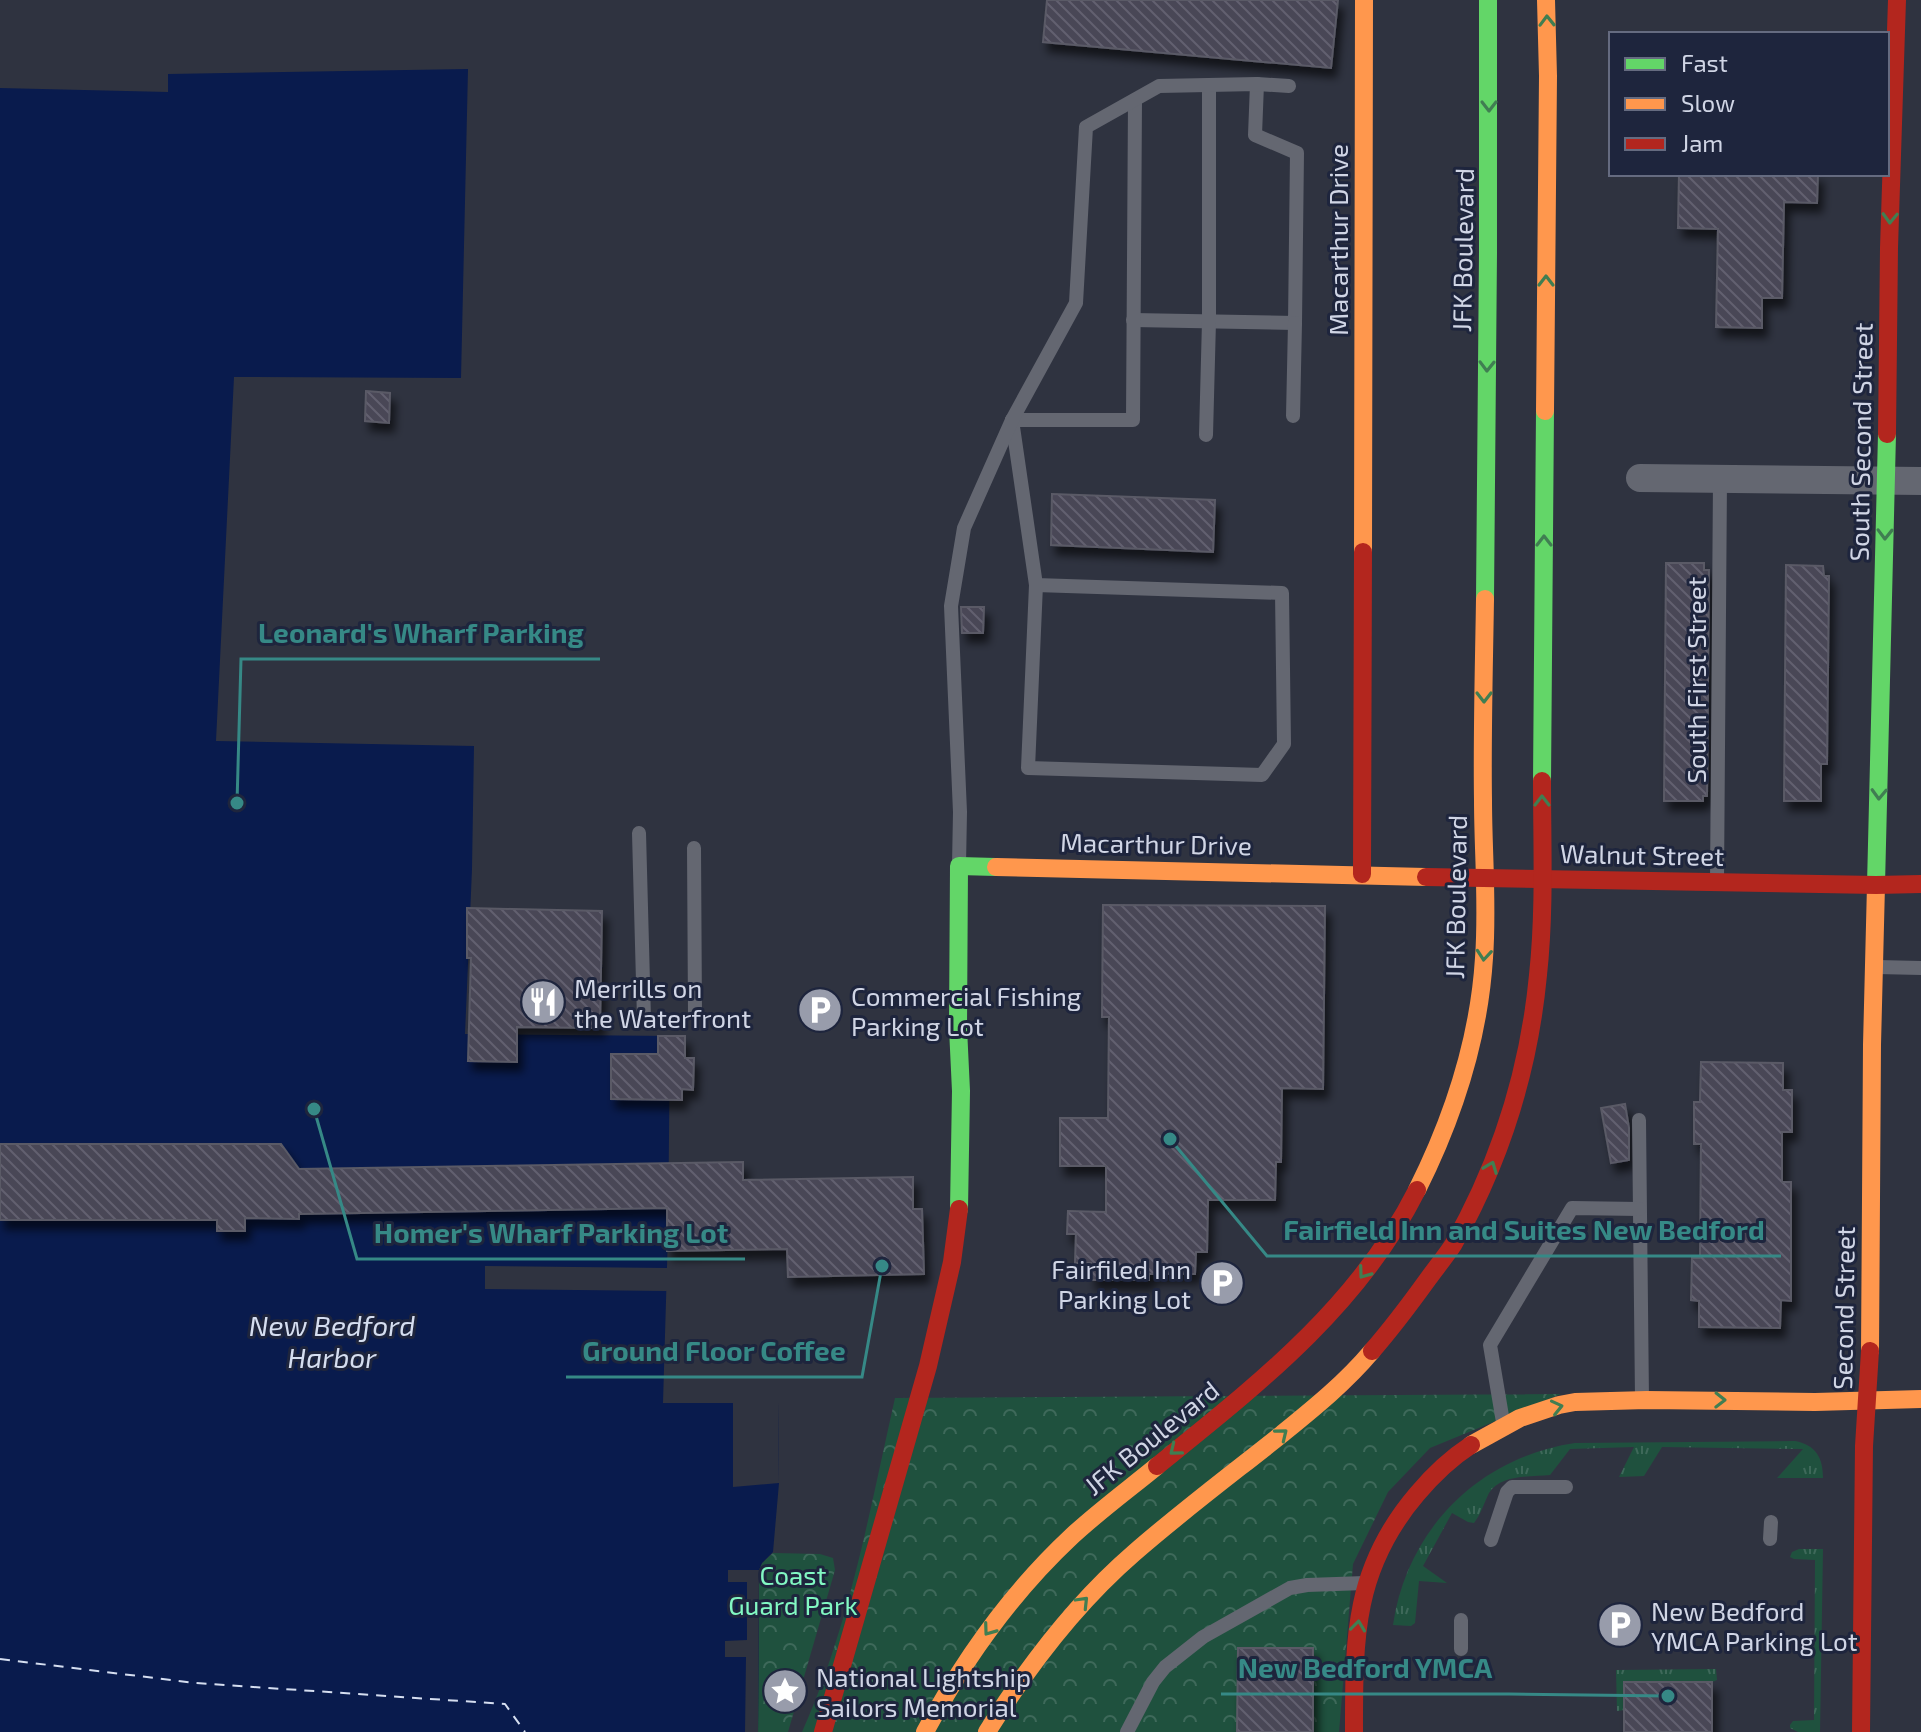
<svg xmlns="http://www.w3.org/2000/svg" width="1921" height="1732" viewBox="0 0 1921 1732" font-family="'Exo 2',sans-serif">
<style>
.grass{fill:url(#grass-tufts)}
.forest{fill:url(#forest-crowns)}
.water{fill:#091b4d}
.pier{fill:#2f3340}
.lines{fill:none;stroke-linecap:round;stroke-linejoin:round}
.ferry{stroke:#d5def0;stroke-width:2;stroke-dasharray:10 8;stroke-linecap:butt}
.building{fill:url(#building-back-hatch);stroke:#5a5a66;stroke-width:2;filter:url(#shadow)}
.lane{stroke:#646771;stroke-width:14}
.street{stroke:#646771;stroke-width:28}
.fast{stroke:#63d668;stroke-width:18}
.slow{stroke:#ff974d;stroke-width:18}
.jam{stroke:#b3261e;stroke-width:18}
.oneway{stroke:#407e52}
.labels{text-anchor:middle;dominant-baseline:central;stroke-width:6;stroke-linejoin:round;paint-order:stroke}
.street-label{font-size:26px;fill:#d0d5e5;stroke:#1e253d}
.poi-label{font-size:26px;fill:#d0d5e5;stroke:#1e253d;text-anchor:start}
.park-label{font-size:26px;fill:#82f8c3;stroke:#1e253d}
.water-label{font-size:28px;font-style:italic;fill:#d5def0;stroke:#1e253d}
.leader{fill:none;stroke:#368986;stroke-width:3}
.callout-dot{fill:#368986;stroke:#1e253d;stroke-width:3}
.callout-label{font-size:28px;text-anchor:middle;font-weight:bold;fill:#368986;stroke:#1e253d;stroke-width:6;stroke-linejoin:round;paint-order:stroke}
</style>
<defs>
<pattern id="grass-tufts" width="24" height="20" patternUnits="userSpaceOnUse" patternTransform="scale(2)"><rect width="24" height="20" fill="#1f513e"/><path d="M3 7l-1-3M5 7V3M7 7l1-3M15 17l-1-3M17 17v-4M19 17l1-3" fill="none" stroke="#3e695a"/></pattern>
<pattern id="forest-crowns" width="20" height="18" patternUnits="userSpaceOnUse" patternTransform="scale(2)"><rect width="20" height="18" fill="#1f513e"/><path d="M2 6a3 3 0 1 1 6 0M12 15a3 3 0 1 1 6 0" fill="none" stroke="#3e695a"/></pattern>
<pattern id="building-back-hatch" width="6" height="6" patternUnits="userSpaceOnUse" patternTransform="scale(2)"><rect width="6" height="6" fill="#494657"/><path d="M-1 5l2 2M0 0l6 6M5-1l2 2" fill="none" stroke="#62606f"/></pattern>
<filter id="shadow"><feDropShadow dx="5" dy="9" stdDeviation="4" flood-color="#0009"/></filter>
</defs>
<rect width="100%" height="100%" fill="#2f3340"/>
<!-- grass -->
<g class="grass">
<path d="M1795 1441C1816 1445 1823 1458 1823 1478H1777L1803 1449 1662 1447 1644 1476 1619 1477 1634 1447 1570 1449 1550 1475C1530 1477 1501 1474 1489 1493 1484 1503 1481 1514 1474 1523L1468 1522 1452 1513 1423 1566 1447 1583 1419 1581 1415 1623 1411 1626 1393 1625C1407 1529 1479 1457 1575 1443Z"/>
<polygon points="1799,1549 1823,1549 1820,1732 1798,1732 1790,1728 1790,1725 1793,1721 1814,1720 1815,1560 1794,1559 1790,1557 1792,1552"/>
<polygon points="1716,1669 1717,1680 1712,1682 1624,1682 1624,1710 1617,1711 1616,1670"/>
</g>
<!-- forest -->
<g class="forest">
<path d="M1561 1394 1430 1448 1388 1492 1353 1564 1339 1732H802C849 1628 870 1509 895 1398Z"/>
<polygon points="773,1553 820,1554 833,1558 835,1570 788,1732 758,1732 759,1570 762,1563"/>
</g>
<!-- water -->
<polygon class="water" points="468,69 461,378 234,377 216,741 474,746 472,869 465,1034 670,1036 668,1233 663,1403 778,1403 779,1483 773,1552 762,1563 759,1570 758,1732 0,1732 0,88 168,92 168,74"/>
<!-- pier -->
<g class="pier">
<polygon points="485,1266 667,1268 667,1291 485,1289"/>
<polygon points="733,1403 778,1403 779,1483 733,1487"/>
<polygon points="728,1570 759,1570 758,1732 745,1732 746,1657 725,1657 725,1641 747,1640 747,1582 728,1582"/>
</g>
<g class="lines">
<!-- ferry -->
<polyline class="ferry" points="0,1659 195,1683 505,1704 525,1732"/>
</g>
<!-- building -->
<g class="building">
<polygon points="1047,0 1338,0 1331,68 1043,42"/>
<polygon points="1679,174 1818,174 1817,203 1784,202 1782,298 1762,298 1762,328 1716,327 1718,229 1678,228"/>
<polygon points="366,391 390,393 389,423 365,421"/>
<polygon points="1052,494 1215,500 1213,552 1051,545"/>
<polygon points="1666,563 1704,563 1704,570 1709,570 1707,796 1703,796 1703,801 1664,801"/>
<polygon points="1786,565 1823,566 1824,576 1829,576 1827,764 1821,764 1821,801 1784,801"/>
<polygon points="961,607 984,607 983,633 962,633"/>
<polygon points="1103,905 1325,906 1323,1089 1282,1088 1281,1162 1276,1162 1275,1200 1208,1200 1207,1252 1196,1252 1195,1274 1149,1274 1149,1280 1091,1280 1091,1263 1075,1263 1076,1234 1067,1234 1068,1211 1106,1212 1106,1166 1060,1166 1060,1118 1108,1118 1109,1017 1102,1017"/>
<polygon points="467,908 602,911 600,1028 517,1027 517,1062 468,1061 471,958 467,958"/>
<polygon points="658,1036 685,1036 685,1058 694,1058 693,1090 682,1089 682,1100 611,1099 611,1054 658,1054"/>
<polygon points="1701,1062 1783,1063 1783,1090 1792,1090 1792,1132 1782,1132 1782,1182 1791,1182 1791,1301 1781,1300 1780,1328 1699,1327 1699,1301 1691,1300 1692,1258 1700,1258 1701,1144 1694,1144 1694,1102 1700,1102"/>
<polygon points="1625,1104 1629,1128 1629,1160 1611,1163 1601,1108"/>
<polygon points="0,1144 281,1144 299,1169 743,1162 743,1180 913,1177 913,1209 922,1209 924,1274 788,1277 787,1249 667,1251 667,1208 299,1214 299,1219 245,1218 245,1231 217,1231 217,1220 0,1220"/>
<polygon points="1238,1648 1313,1648 1313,1732 1237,1732"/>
<rect x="1624" y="1682" width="88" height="50"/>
</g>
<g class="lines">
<!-- lane -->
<g class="lane">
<polyline points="1133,320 1295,323 1297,153 1255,135 1257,84"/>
<polyline points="1293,416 1295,323"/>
<polyline points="1012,420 1036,585 1028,768 1262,775 1284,744 1282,593 1036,585"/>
<polyline points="1012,420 1133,420 1135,100"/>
<polyline points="1206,435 1209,321 1209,85"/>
<polyline points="639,833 644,1019"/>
<polyline points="694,848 695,1014"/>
<polyline points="959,865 960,812 951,606 964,528 1012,420 1076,303 1086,127 1159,86 1257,84 1289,86"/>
<polyline points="1717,882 1720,479"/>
<polyline points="1877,967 1921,968"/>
<polyline points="1639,1120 1642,1399"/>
<polyline points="1503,1422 1490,1345 1572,1208 1639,1209"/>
<polyline points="1770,1539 1771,1522"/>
<polyline points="1491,1540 1507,1492 1512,1487 1566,1487"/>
<polyline points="1461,1620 1461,1649"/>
<polyline points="1127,1732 1153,1682 1165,1667 1203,1637 1290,1588 1307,1585 1365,1583"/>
</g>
<!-- street -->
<polyline class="street" points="1640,478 1921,481"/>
<!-- fast -->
<g class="fast">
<polyline points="1485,599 1488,252 1488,0"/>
<polyline points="1542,781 1545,411"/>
<polyline points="1876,885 1887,434"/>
<polyline points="959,1209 961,1091 958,1028 959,866 996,867"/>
</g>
<!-- slow -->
<g class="slow">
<polyline points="1545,411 1548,76 1546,0"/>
<polyline points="1363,552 1364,0"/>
<polyline points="996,867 1426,877"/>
<path d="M1417 1190C1453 1118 1479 1038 1484 958 1488 905 1483 852 1483 800 1482 733 1484 666 1485 599"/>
<polyline points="1870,1351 1872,1045 1876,885"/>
<polyline points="1471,1445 1520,1418 1559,1405 1575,1402 1647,1400 1815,1402 1921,1399"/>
<path d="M925 1732C964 1659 1011 1593 1072 1536 1099 1511 1129 1489 1157 1466"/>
<path d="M987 1732C1028 1666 1075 1604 1134 1553 1182 1511 1233 1473 1282 1434 1314 1408 1345 1383 1372 1351"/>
</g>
<!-- jam -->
<g class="jam">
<polyline points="1887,434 1889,248 1897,0"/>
<polyline points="1362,874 1363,552"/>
<polyline points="1426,877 1876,885 1921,884"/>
<path d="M1372 1351C1392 1328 1410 1304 1428 1279 1436 1268 1445 1257 1453 1245 1500 1162 1529 1070 1538 975 1545 911 1542 845 1542 781"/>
<path d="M1157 1466C1257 1385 1358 1307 1417 1190"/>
<polyline points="823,1732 928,1366 952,1262 959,1209"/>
<path d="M1354 1732C1354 1639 1353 1569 1417 1494 1433 1475 1451 1458 1471 1445"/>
<polyline points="1861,1732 1864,1446 1870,1351"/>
</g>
</g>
<!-- one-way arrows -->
<defs><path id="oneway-chevron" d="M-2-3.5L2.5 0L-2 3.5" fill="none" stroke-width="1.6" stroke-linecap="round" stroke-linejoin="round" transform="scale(2)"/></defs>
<g class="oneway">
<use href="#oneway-chevron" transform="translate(1547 21) rotate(-91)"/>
<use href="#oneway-chevron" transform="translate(1489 106) rotate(90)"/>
<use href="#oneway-chevron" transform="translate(1890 218) rotate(92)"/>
<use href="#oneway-chevron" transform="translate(1546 281) rotate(-90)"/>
<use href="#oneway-chevron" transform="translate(1487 366) rotate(91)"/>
<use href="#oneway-chevron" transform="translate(1885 534) rotate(91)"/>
<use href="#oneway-chevron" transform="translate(1544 541) rotate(-90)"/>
<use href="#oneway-chevron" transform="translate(1484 697) rotate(90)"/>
<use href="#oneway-chevron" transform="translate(1879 794) rotate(92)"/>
<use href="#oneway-chevron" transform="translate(1542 801) rotate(-90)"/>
<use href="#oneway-chevron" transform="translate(1484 955) rotate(95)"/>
<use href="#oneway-chevron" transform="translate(1491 1167) rotate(-69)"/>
<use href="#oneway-chevron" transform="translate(1364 1273) rotate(126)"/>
<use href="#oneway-chevron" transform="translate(1720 1400) rotate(1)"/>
<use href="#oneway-chevron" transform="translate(1557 1407) rotate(-13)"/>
<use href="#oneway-chevron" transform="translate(1282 1434) rotate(-39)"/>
<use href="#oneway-chevron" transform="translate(1175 1450) rotate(141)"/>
<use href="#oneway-chevron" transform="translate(1083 1602) rotate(-46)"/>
<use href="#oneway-chevron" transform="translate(1358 1626) rotate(-83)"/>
<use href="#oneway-chevron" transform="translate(989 1630) rotate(126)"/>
</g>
<!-- icons -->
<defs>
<g id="restaurant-disc" transform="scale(2.3)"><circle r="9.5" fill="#989cab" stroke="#1e253d"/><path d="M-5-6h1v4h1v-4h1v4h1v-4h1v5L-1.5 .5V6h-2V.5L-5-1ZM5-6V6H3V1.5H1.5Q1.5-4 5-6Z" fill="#fff"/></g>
<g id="parking-disc" transform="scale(2.3)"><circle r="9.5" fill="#989cab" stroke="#1e253d"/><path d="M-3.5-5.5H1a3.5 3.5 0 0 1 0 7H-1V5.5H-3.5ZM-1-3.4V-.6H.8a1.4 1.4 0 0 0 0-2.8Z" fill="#fff"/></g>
<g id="sight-disc" transform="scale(2.3)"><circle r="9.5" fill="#989cab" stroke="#1e253d"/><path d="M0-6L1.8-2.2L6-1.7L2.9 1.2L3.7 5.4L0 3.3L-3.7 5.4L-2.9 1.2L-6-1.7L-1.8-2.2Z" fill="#fff"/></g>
</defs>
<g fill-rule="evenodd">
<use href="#restaurant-disc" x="543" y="1002"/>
<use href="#parking-disc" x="820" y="1010"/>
<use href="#parking-disc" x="1222" y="1283"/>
<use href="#parking-disc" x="1620" y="1625"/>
<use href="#sight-disc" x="785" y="1691"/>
</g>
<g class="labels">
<!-- street labels -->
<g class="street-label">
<text transform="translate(1337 240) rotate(-90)">Macarthur Drive</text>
<text transform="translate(1462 250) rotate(-89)">JFK Boulevard</text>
<text transform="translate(1860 442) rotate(-89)">South Second Street</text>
<text transform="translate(1695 680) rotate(-90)">South First Street</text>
<text transform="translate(1156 843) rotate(1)">Macarthur Drive</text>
<text transform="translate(1642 854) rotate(1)">Walnut Street</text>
<text transform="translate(1455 897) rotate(-89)">JFK Boulevard</text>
<text transform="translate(1843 1308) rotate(-89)">Second Street</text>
<text transform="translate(1151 1437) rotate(-39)">JFK Boulevard</text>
</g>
<!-- poi labels -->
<g class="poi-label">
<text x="574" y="987">Merrills on<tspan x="574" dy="30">the Waterfront</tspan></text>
<text x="851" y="995">Commercial Fishing<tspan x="851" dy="30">Parking Lot</tspan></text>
<text x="1191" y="1268" text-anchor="end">Fairfiled Inn<tspan x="1191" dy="30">Parking Lot</tspan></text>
<text x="1651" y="1610">New Bedford<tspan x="1651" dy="30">YMCA Parking Lot</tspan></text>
<text x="816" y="1676">National Lightship<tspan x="816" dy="30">Sailors Memorial</tspan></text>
</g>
<!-- park labels -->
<g class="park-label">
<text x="793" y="1574">Coast<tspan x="793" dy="30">Guard Park</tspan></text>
</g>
<!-- water labels -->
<g class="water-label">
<text x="332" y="1325">New Bedford<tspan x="332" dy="32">Harbor</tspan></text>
</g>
</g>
<!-- callouts -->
<path class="leader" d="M237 803L241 659H600M1170 1139L1267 1256H1781M314 1109L357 1259H745M882 1266L862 1377H566M1668 1696L1509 1694H1221"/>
<g class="callout-dot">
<circle cx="237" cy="803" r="8"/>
<circle cx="1170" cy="1139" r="8"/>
<circle cx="314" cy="1109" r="8"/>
<circle cx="882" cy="1266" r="8"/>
<circle cx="1668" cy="1696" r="8"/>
</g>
<g class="callout-label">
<text x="421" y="643">Leonard's Wharf Parking</text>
<text x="1524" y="1240">Fairfield Inn and Suites New Bedford</text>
<text x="551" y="1243">Homer's Wharf Parking Lot</text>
<text x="714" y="1361">Ground Floor Coffee</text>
<text x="1365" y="1678">New Bedford YMCA</text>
</g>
<!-- legend -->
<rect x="1609" y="32" width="280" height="144" fill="#1e253d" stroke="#656b80" stroke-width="2"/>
<rect x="1625" y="58" width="40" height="12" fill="#63d668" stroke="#656b80" stroke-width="2"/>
<text x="1681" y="72" font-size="24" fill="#d0d5e5">Fast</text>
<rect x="1625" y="98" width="40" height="12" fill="#ff974d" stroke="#656b80" stroke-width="2"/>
<text x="1681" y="112" font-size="24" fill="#d0d5e5">Slow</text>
<rect x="1625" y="138" width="40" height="12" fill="#b3261e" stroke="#656b80" stroke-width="2"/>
<text x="1681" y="152" font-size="24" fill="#d0d5e5">Jam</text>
</svg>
